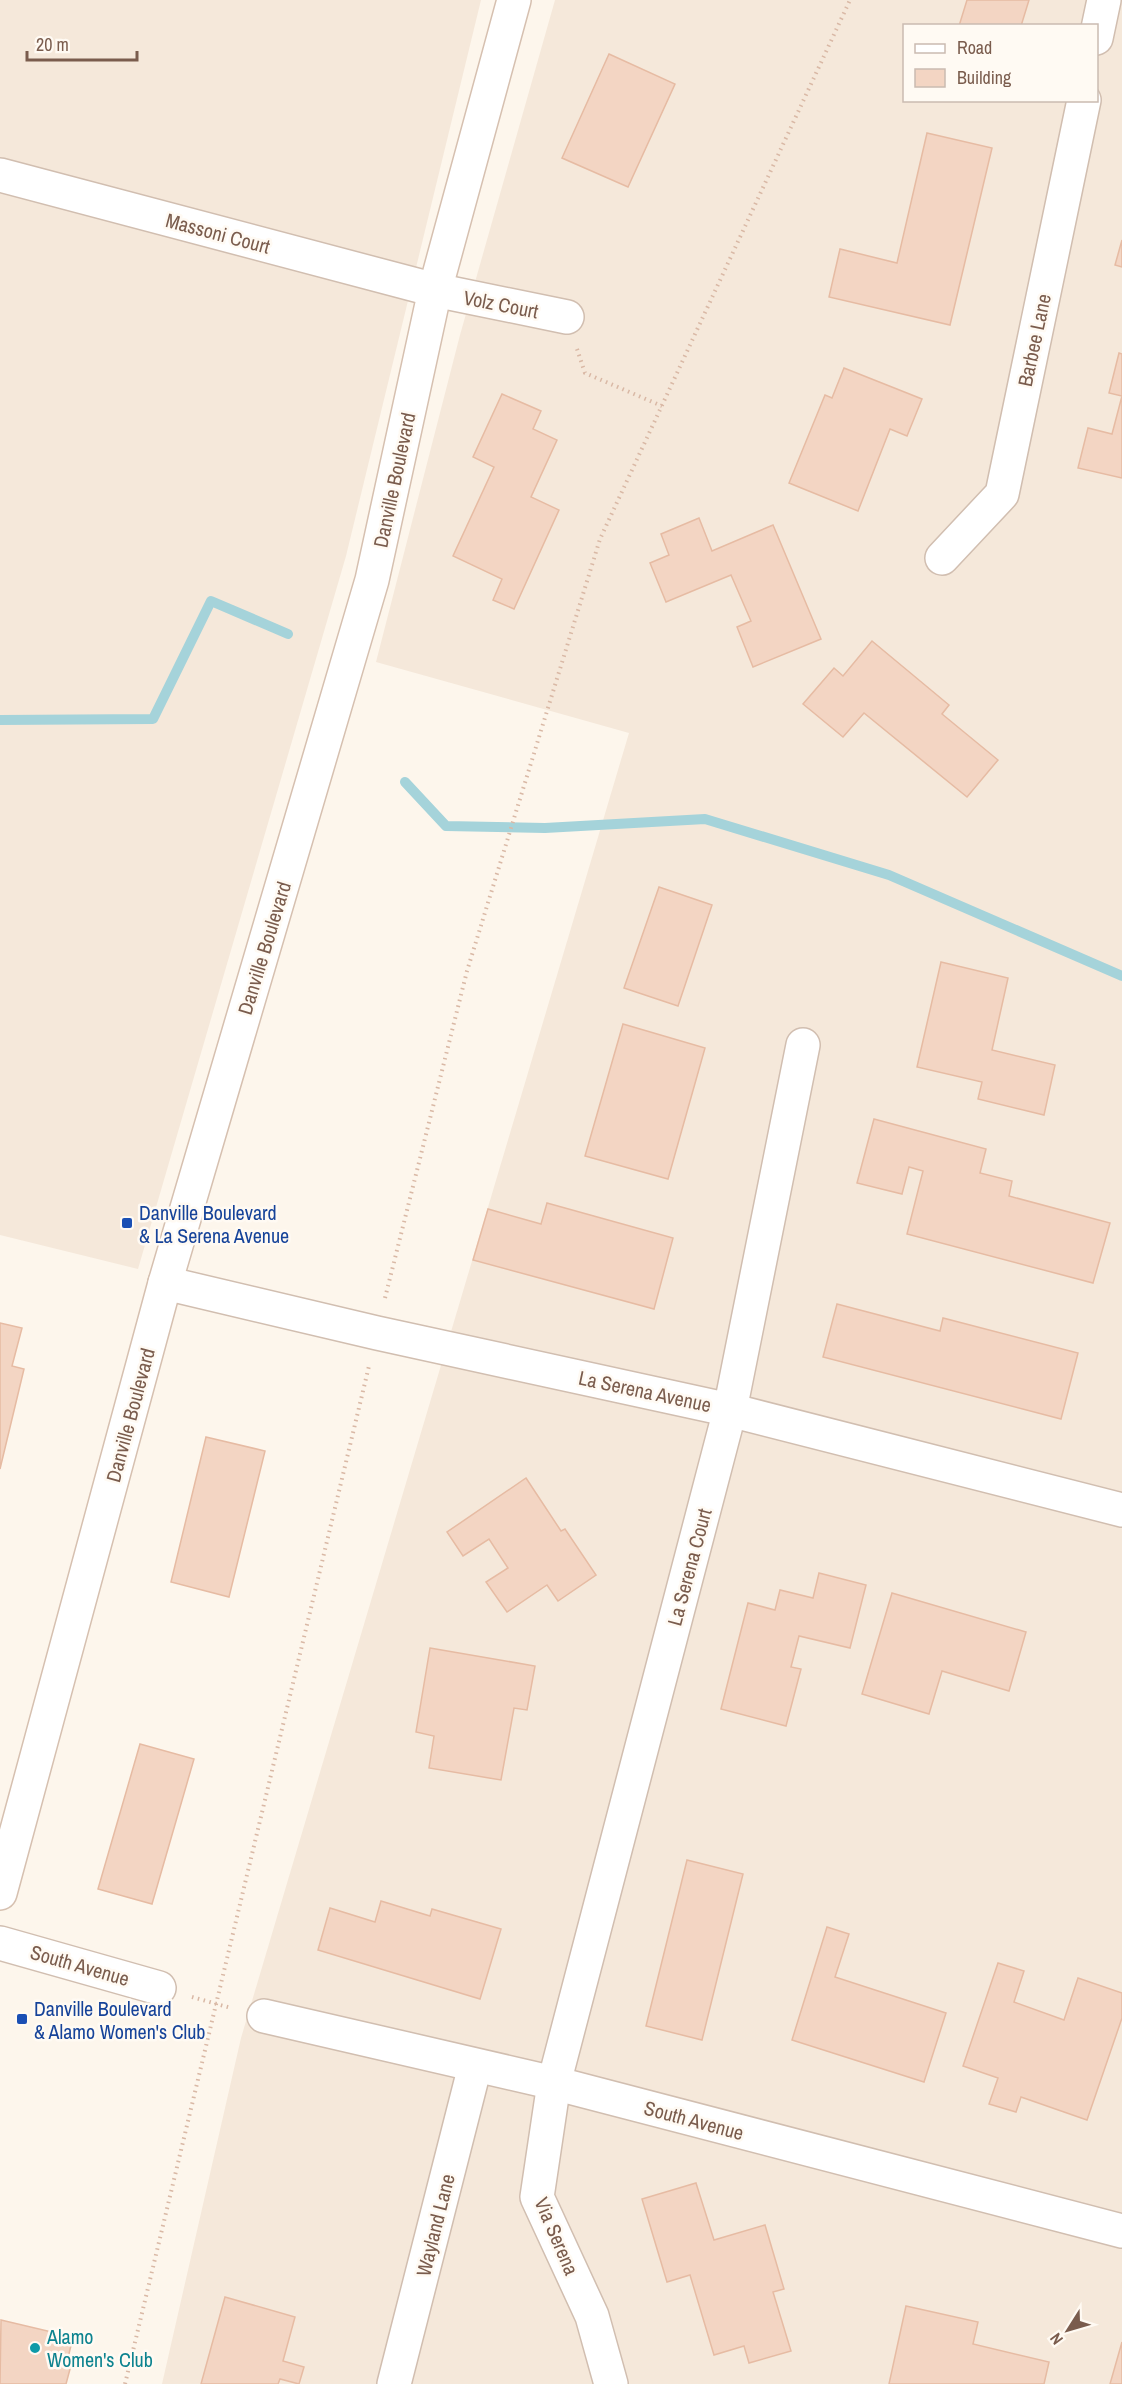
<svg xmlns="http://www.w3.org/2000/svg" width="1122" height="2384" viewBox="0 0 1122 2384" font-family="'Archivo Narrow',sans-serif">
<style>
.residential{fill:#f5e8da;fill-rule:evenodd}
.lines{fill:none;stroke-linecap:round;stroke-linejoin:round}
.stream{stroke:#a5d3da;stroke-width:10}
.building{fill:#f3d5c3;stroke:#e6bba3;stroke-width:1.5}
.minor-casing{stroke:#d1beb0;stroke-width:36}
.secondary-casing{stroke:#d6c0b0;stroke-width:36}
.path{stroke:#d9b8a5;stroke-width:4;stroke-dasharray:1.5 4.5;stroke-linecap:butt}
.minor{stroke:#fff;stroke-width:33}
.secondary{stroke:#fff;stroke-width:33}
.transit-dot{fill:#1a4fb4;stroke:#fffaf3;stroke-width:2}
.culture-dot{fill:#0f9aa8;stroke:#fffaf3;stroke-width:2}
.labels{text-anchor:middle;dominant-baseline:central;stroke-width:5;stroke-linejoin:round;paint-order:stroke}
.street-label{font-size:20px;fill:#7a5c4d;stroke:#fffaf3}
.transit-label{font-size:20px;fill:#164399;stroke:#fffaf3;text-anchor:start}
.culture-label{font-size:20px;fill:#0d838f;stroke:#fffaf3;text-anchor:start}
</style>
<rect width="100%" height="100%" fill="#fdf6ec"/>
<!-- residential -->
<g class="residential">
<polygon points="0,0 481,0 346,556 138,1269 0,1235"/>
<path d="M555 0H1122V2384H162L241 2038 629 733 376 662 460 335ZM904 26H1096V100H904Z"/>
</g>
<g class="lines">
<!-- stream -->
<g class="stream">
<polyline points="0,720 153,719 211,601 288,634"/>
<polyline points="405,782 446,826 545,828 705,819 889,875 1122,976"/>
</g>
</g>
<!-- building -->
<g class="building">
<polygon points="967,0 1029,0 1021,26 959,26"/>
<polygon points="609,54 675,84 628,187 562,158"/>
<polygon points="927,133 992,148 950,325 829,297 840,249 897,263"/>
<polygon points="1122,240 1122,267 1115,265"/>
<polygon points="1119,353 1122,354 1122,478 1078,468 1088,428 1112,434 1122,396 1109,393"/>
<polygon points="844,368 922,399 907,436 890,429 858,511 789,483 825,395 832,398"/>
<polygon points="502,394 541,411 533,429 557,440 531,497 559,510 514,609 493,600 502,579 453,556 494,467 473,457"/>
<polygon points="699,518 712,551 773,525 821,639 753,667 737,627 751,621 731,575 666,602 650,563 669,555 661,534"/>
<polygon points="872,641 949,705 942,714 998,760 967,797 864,713 843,737 803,704 834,668 843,676"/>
<polygon points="659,887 712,905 678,1006 624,988"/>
<polygon points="941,962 1008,978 992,1050 1055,1065 1044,1115 978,1099 982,1082 917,1067"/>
<polygon points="623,1024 705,1048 668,1179 585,1156"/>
<polygon points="874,1119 986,1149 980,1173 1012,1181 1009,1196 1110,1223 1093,1283 907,1234 923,1171 909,1167 902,1194 857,1183"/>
<polygon points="547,1203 673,1238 654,1309 473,1260 488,1209 541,1224"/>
<polygon points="837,1304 940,1331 943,1318 1078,1353 1061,1419 823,1357"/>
<polygon points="0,1323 22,1328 12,1366 24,1369 0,1469"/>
<polygon points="206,1437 265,1451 229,1597 171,1582"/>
<polygon points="526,1478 561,1531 565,1529 596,1575 558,1601 547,1585 507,1612 486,1582 508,1568 489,1539 463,1556 447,1532"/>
<polygon points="819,1573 866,1585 850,1648 799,1636 791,1667 801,1669 786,1726 721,1709 748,1603 775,1610 780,1590 813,1598"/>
<polygon points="892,1593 1026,1632 1009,1691 942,1671 929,1714 862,1694"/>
<polygon points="430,1648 535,1666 527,1710 514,1708 501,1780 429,1768 434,1736 416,1732"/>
<polygon points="140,1744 194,1759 152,1904 98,1889"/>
<polygon points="687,1860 743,1874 702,2040 646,2026"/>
<polygon points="381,1901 430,1916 432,1909 501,1929 480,1999 318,1950 330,1908 375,1922"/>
<polygon points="827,1927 849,1934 835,1977 946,2013 924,2082 792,2040"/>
<polygon points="998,1963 1024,1971 1014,2002 1064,2020 1078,1978 1122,1993 1122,2018 1087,2120 1021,2097 1016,2112 989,2104 998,2078 963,2066"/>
<polygon points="696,2183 714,2240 765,2225 784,2289 773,2292 791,2351 749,2363 744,2346 714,2355 690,2275 667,2282 642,2199"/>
<polygon points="225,2297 295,2317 283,2361 304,2367 299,2384 280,2379 278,2384 201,2384"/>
<polygon points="906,2306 978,2322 973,2344 1049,2362 1044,2384 889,2384"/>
<polygon points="1,2320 73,2337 68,2358 73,2358 66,2384 0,2384"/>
<polygon points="1122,2342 1122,2384 1110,2384"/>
</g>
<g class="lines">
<!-- minor casing -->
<g class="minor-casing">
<g id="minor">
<polyline points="1096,38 1104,0"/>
<polyline points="0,175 435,290 567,317"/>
<polyline points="942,558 1002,494 1084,100"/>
<polyline points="165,1283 377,1333 730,1410 1122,1510"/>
<polyline points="0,1943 159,1988"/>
<polyline points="264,2016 554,2083 1122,2231"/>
<polyline points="394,2384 475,2066"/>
<polyline points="611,2384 592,2316 537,2197 554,2083 730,1410 803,1045"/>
</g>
</g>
<!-- secondary casing -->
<g class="secondary-casing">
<polyline id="secondary" points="0,1893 165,1283 372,580 435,290 514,0"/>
</g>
<!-- path -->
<g class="path">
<polyline points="577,349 585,373 662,406"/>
<polyline points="385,1298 467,971 600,539 850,0"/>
<polyline points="192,1997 231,2008"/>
<polyline points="125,2384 369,1366"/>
</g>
<!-- minor -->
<use href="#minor" class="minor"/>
<!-- secondary -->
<use href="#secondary" class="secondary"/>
</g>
<!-- markers -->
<g class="transit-dot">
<rect x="121" y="1217" width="12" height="12" rx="3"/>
<rect x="16" y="2013" width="12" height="12" rx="3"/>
</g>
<circle class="culture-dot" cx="35" cy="2348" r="6"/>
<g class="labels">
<!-- street labels -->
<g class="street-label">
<text transform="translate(218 233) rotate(15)">Massoni Court</text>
<text transform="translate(501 304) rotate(11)">Volz Court</text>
<text transform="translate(1034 340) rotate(-78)">Barbee Lane</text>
<text transform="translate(394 480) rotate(-78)">Danville Boulevard</text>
<text transform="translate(264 948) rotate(-73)">Danville Boulevard</text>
<text transform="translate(645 1391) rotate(12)">La Serena Avenue</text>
<text transform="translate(130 1415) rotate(-75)">Danville Boulevard</text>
<text transform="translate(689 1567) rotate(-75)">La Serena Court</text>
<text transform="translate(80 1965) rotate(16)">South Avenue</text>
<text transform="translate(694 2120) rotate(15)">South Avenue</text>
<text transform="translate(435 2225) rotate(-76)">Wayland Lane</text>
<text transform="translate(557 2236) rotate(67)">Via Serena</text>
</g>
<!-- transit labels -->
<g class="transit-label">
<text x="139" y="1212">Danville Boulevard<tspan x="139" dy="23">&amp; La Serena Avenue</tspan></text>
<text x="34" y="2008">Danville Boulevard<tspan x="34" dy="23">&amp; Alamo Women's Club</tspan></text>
</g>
<!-- culture labels -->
<g class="culture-label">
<text x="47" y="2336">Alamo<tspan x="47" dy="23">Women's Club</tspan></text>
</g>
</g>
<!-- legend -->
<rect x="903" y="24" width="195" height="78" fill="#fffaf3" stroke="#cabbb1" stroke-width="1.5"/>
<rect x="915" y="44" width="30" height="9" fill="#ffffff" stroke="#cabbb1" stroke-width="1.5"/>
<text x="957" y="54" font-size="18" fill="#7a5c4d">Road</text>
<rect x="915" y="69" width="30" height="18" fill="#f3d5c3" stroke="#cabbb1" stroke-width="1.5"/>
<text x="957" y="84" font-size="18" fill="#7a5c4d">Building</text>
<!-- north arrow -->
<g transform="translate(1068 2330) rotate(233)" stroke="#fffaf3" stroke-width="4.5" paint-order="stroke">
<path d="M0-4.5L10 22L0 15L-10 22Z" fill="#7a5c4d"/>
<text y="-9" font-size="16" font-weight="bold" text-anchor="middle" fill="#7a5c4d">N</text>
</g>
<!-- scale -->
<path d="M27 51v9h110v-9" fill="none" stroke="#7a5c4d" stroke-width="3"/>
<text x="36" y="51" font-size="18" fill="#7a5c4d" stroke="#fffaf3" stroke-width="4.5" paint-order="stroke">20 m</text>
</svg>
